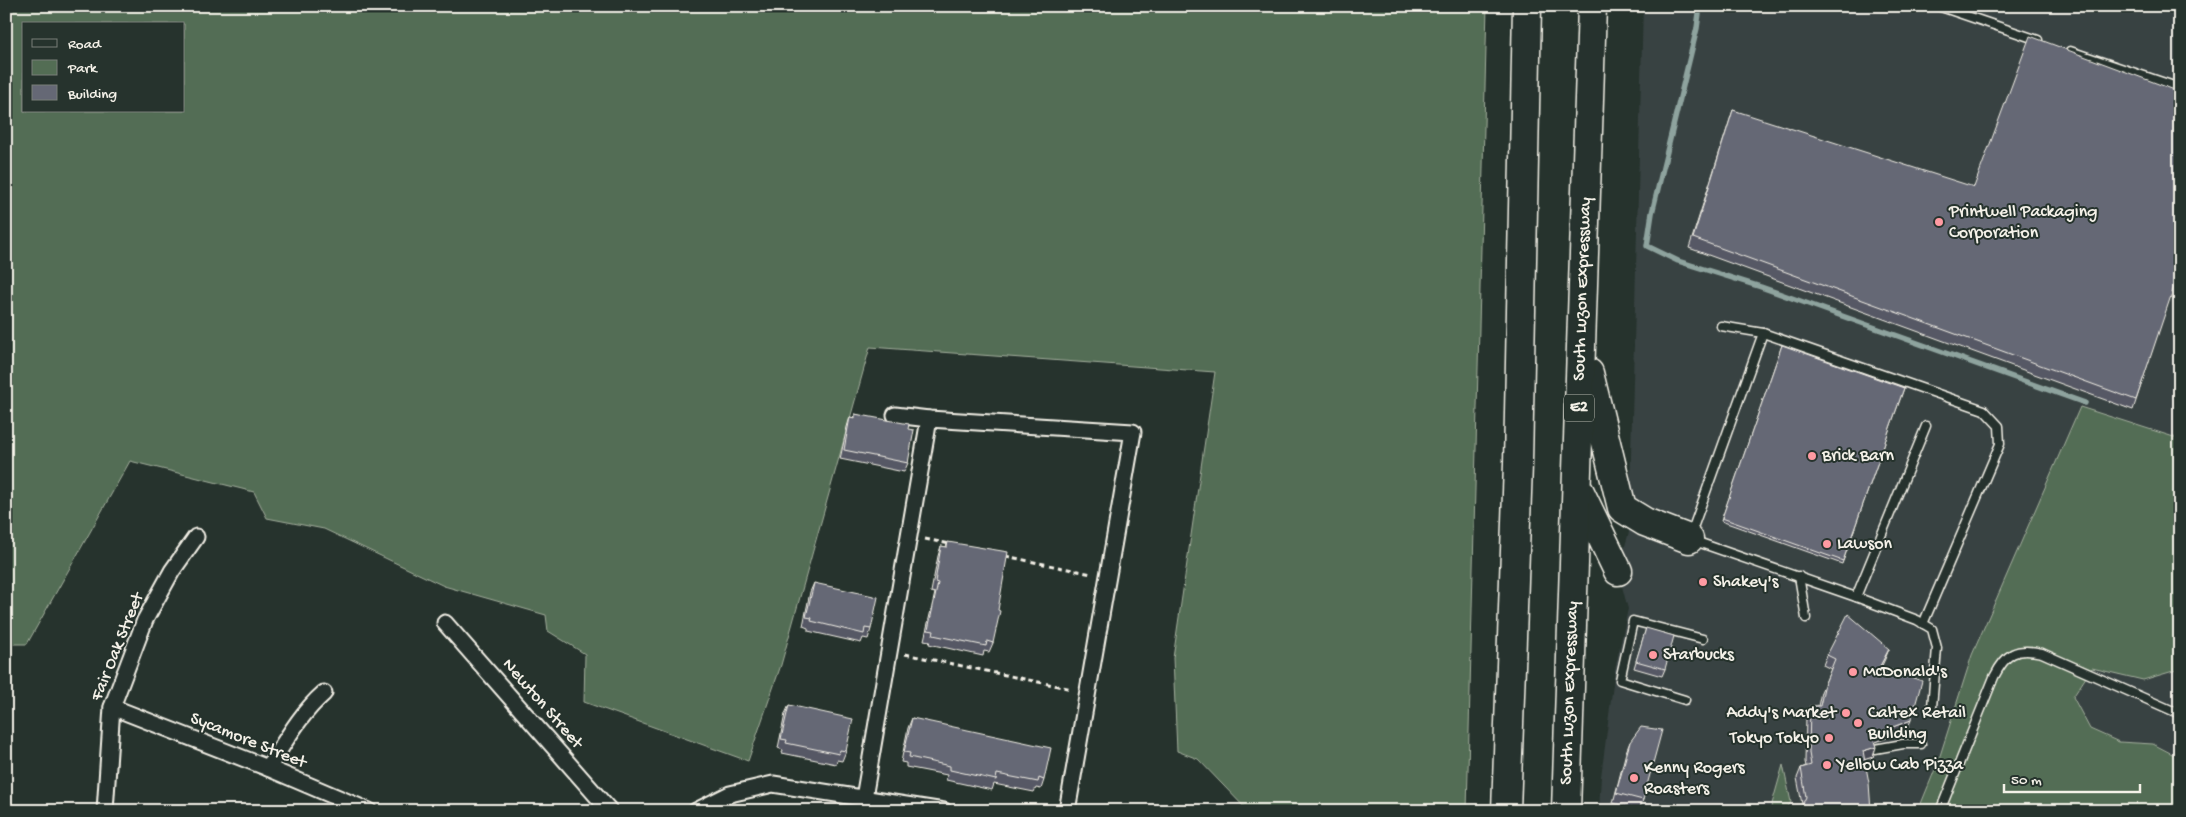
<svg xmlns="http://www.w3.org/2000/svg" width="2186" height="817" viewBox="0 0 2186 817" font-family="'Gochi Hand',sans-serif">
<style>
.built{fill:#394343}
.green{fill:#536d54;stroke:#a4af9e;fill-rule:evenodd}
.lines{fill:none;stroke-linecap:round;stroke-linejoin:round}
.stream{stroke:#8ea39e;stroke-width:5.5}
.service-casing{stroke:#f4f1e8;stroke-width:11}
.minor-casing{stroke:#f4f1e8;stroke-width:19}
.motorway-casing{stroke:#f4f1e8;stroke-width:31}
.path{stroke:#f4f1e8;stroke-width:3;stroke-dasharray:5 4;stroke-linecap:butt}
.service{stroke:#26332d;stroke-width:8}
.minor{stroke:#26332d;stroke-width:15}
.motorway{stroke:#26332d;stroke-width:28}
.wall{fill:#575965;stroke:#f4f1e8}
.shaded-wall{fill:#474952;stroke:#f4f1e8}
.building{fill:#656875;stroke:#f4f1e8}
.poi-dot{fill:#ff9aa2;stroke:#26332d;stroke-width:2}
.labels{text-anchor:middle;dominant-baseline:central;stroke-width:4;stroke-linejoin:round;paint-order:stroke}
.shield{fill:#26332d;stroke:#b6b8b0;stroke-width:1}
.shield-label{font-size:16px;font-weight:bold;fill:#f4f1e8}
.poi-label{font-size:18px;fill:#f4f1e8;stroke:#26332d;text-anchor:start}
.street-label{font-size:18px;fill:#f4f1e8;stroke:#26332d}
</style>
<rect width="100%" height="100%" fill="#26332d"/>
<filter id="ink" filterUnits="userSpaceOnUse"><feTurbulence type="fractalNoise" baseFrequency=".02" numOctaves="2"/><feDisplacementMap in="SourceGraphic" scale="10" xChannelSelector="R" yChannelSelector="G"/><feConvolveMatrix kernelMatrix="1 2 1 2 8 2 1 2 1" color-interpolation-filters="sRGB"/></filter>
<g filter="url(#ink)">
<!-- built -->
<g class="built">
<polygon points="1643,6 2180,6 2180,439 2080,407 1918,811 1599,811 1601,777 1615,669 1628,609 1618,571 1629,532"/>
<polygon points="2092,668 2143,680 2180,669 2180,758 2153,744 2119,742 2090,729 2073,697"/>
</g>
<!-- green -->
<g class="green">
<path d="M6 6H1487L1467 811H1248L1198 759 1177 751 1173 658 1215 372 870 347 781 665 748 761 584 702 585 654 548 631 546 615 444 586 324 529 267 518 254 492 130 461 27 644H6ZM24 24H184V111H24Z"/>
<polygon points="2080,407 2180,439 2180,669 2143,680 2092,668 2073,697 2090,729 2119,742 2153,744 2180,758 2180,811 1918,811 1938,762 1972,655"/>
<polygon points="1783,765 1791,802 1785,811 1770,811"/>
</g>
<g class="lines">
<!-- stream -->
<polyline class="stream" points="1700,6 1697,28 1652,213 1647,246 1678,261 1761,287 2085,403"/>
<!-- service casing -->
<g class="service-casing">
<g id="service">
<polyline points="1938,6 2038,40"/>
<polyline points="2070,51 2180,88"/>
<polyline points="1721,326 1763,333 1984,410 1999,426 2000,444 1923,624"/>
<polyline points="1763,333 1689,539 1856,597 1917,620 1932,629 1937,648 1932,707"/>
<polyline points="1799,576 1806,618"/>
<polyline points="1856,597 1926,426"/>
<polyline points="1685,700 1620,680 1633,621 1703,639"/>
<polyline points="1875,749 1903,744 1921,744"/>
<path d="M1940 811 1994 677C2006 653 2016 647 2042 653L2180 714"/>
</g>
</g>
<!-- minor casing -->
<g class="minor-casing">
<g id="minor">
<polyline points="895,415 929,419 1133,432 1067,811"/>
<polyline points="445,623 610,811"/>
<polyline points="112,707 268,768 369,811"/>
<path d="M268 768C285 742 300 714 324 693"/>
<polyline points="864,798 929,419"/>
<polyline points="105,811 112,707 145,620 172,571 196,537"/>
<polyline points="696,811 730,794 773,784 944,811"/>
</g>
</g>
<!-- motorway casing -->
<g class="motorway-casing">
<g id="motorway">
<polyline points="1589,373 1622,508 1645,522 1689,539"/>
<polyline points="1580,492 1618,571"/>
<polyline points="1506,811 1518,464 1527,6"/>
<polyline points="1566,811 1592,6"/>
</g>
</g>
<!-- path -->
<g class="path">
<polyline points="925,539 950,544"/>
<polyline points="1005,556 1092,574"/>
<polyline points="905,654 1072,689"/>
</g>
<!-- service -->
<use href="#service" class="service"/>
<!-- minor -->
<use href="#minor" class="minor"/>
<!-- motorway -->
<use href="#motorway" class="motorway"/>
</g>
<!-- wall -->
<g class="wall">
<polygon points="1733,110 2174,283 2133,410 1689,248"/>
<polygon points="1782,345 1904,388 1842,564 1721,521"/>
<polygon points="855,414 908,429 908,463 904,472 840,459 847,427 850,417 854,418"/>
<polygon points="948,542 993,643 989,652 984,651 983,656 929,644 930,641 924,640 935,593 931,592 938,556 941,546 946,547"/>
<polygon points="814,583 871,629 868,639 863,638 861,643 808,631 808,628 803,626 810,592"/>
<polygon points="1646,628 1665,669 1662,676 1634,668"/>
<polygon points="1889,649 1881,666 1907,730 1875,742 1873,757 1865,759 1802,804 1797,778 1801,768 1806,766 1805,762 1806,716 1810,706 1818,706 1821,692 1831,669 1823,665 1827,655"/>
<polygon points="789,705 846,751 842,761 837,760 836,764 782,753 783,750 778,748 785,714"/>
<polygon points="912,718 1044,780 1041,789 1036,788 1034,792 994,784 992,790 946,780 947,775 906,767 906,763 901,762 908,728"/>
<polygon points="1630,742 1643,800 1639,810 1613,803 1626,752"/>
</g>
<!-- shaded-wall -->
<g class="shaded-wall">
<polygon points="1889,649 1885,659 1877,676 1880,666"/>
<polygon points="1911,720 1907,730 1868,745 1872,735"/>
<polygon points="1876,747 1873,757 1860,761 1863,751"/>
</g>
<!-- building -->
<g class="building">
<polygon points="2030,36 2180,92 2180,269 2136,400 1693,238 1733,110 1974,187"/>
<polygon points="1782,345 1904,388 1843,561 1722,518"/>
<polygon points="855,414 909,424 908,429 914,430 908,463 844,450 850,417 855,418"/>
<polygon points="948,542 1008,552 998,610 1000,611 993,643 987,641 986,646 933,635 934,631 928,630 938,583 935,582 941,546 947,547"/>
<polygon points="814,583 878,597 871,629 865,628 864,634 811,621 812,618 806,617"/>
<polygon points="1848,614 1889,649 1880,666 1922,681 1911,720 1872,735 1876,747 1863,751 1869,783 1871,811 1799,811 1806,797 1801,768 1811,765 1809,753 1810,706 1820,706 1825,683 1835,659 1827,655"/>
<polygon points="1646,628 1674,636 1665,669 1636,661"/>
<polygon points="789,705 853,719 846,751 840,750 839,754 786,743 787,740 781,739"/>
<polygon points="912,718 1051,748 1044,780 1039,778 1038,782 997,774 996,780 950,770 950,766 909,757 910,753 904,752"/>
<polygon points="1641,727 1662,730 1643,800 1616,793 1630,742"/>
</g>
</g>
<!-- markers -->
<g class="poi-dot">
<circle cx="1939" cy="222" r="5"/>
<circle cx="1812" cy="456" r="5"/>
<circle cx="1827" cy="544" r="5"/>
<circle cx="1703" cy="582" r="5"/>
<circle cx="1653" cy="655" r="5"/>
<circle cx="1853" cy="672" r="5"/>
<circle cx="1846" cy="713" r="5"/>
<circle cx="1858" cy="723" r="5"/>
<circle cx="1829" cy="738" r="5"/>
<circle cx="1827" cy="765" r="5"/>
<circle cx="1634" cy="778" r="5"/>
</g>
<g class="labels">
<!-- shield labels -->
<rect class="shield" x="1564" y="394.5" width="30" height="27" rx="4"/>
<g class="shield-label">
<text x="1579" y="408">E2</text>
</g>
<!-- poi labels -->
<g class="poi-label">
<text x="1949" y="212">Printwell Packaging<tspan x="1949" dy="21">Corporation</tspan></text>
<text x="1822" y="456">Brick Barn</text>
<text x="1837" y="544">Lawson</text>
<text x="1713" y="582">Shakey's</text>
<text x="1663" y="655">Starbucks</text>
<text x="1863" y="672">McDonald's</text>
<text x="1836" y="713" text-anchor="end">Addy's Market</text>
<text x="1868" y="713">Caltex Retail<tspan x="1868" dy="21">Building</tspan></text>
<text x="1819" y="738" text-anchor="end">Tokyo Tokyo</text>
<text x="1837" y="765">Yellow Cab Pizza</text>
<text x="1644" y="768">Kenny Rogers<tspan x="1644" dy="21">Roasters</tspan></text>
</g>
<!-- street labels -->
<g class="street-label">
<text transform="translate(1583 289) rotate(-88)">South Luzon Expressway</text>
<text transform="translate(118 647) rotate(-68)">Fair Oak Street</text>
<text transform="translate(1570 693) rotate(-88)">South Luzon Expressway</text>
<text transform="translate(542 704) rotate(49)">Newton Street</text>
<text transform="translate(248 741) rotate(22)">Sycamore Street</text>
</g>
</g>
<!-- margin -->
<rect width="2186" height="817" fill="none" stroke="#26332d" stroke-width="25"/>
<rect x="12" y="12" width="2161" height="792" fill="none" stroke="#f4f1e8" stroke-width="2" filter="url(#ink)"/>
<!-- legend -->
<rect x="22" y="22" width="162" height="90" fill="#26332d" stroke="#787f78"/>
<rect x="32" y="39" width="25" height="8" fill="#26332d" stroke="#787f78"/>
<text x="68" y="48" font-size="15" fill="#f4f1e8">Road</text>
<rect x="32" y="60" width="25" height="15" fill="#536d54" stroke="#787f78"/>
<text x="68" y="72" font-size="15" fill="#f4f1e8">Park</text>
<rect x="32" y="85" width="25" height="15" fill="#656875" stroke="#787f78"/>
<text x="68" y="98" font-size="15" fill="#f4f1e8">Building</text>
<!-- scale -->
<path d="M2004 784v8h136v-8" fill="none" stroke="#f4f1e8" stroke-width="2.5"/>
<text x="2011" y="784" font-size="15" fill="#f4f1e8" stroke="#26332d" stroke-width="4" paint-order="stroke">50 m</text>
</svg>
